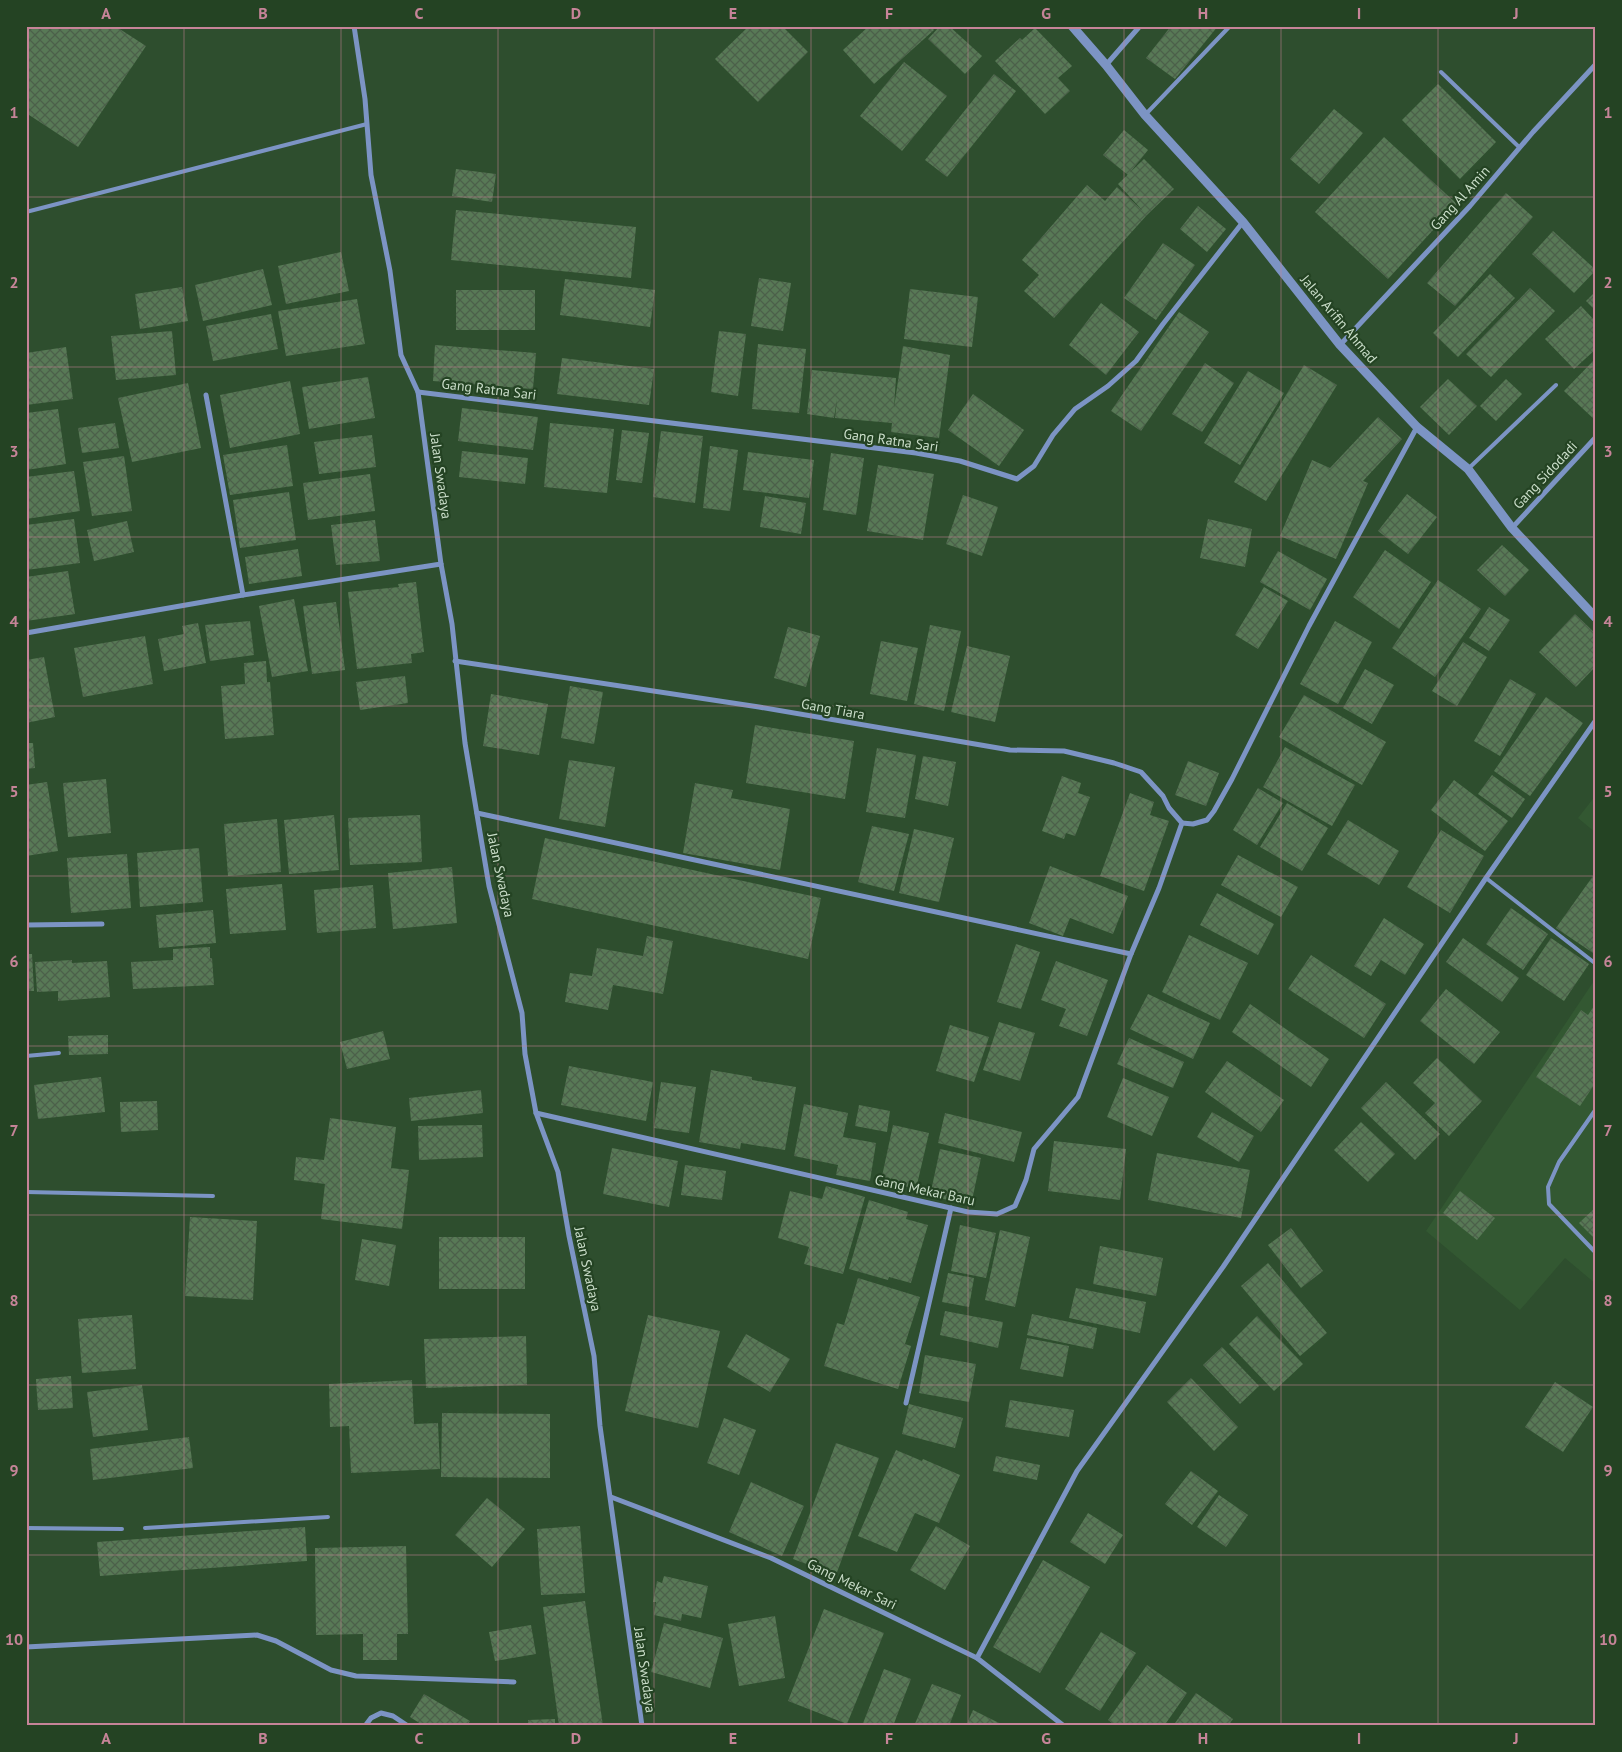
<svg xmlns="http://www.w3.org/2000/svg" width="1622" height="1752" viewBox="0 0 1622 1752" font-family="'PT Sans',sans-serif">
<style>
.built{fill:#335832}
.building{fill:url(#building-cross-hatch)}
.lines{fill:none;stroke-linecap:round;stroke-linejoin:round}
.service{stroke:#7c94c4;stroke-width:4}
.minor{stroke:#7c94c4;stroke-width:5}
.tertiary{stroke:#7c94c4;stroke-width:9}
.grid{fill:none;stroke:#c68498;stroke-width:1;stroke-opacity:0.55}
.labels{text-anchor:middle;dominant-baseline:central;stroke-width:4.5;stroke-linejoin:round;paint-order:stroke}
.street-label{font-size:14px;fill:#caddc9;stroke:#244323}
.neatline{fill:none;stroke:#c68498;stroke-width:2}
.grid-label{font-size:16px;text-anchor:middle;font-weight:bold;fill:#c68498}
</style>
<defs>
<pattern id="building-cross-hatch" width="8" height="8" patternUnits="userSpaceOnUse" patternTransform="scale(1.25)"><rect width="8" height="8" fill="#587956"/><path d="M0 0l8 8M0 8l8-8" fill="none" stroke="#4c604a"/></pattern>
</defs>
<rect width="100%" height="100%" fill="#2e4e2e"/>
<!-- built -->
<g class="built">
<polygon points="1596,795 1596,833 1578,818"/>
<polygon points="1596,978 1596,1284 1565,1258 1520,1310 1426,1231"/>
</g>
<!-- building -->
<g class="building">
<polygon points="26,26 115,26 146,46 78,147 26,113"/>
<polygon points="749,26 782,26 808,52 758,102 715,59"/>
<polygon points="869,26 930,26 934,30 874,84 843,50"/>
<polygon points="940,26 949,26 982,56 965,74 928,39"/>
<polygon points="1171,26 1218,26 1175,79 1146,58"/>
<polygon points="1035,28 1072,66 1058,78 1070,91 1045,114 995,61 1020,38 1022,40"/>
<polygon points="904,62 947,96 902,151 860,116"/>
<polygon points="994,74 1016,91 947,177 925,160"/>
<polygon points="1438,84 1496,142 1460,179 1402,120"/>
<polygon points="1334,109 1363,133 1319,184 1290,159"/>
<polygon points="1124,130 1148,150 1128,175 1103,155"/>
<polygon points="1384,137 1457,204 1388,279 1315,212"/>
<polygon points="1144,159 1174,189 1147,215 1054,318 1024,291 1039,275 1022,260 1087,185 1105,201 1117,187 1143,211 1118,184"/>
<polygon points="456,169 496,174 492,202 452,196"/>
<polygon points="1506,193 1533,217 1455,306 1427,283"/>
<polygon points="1198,206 1226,229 1207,252 1180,229"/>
<polygon points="456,210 636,227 631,278 451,260"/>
<polygon points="1553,231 1596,270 1574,293 1532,254"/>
<polygon points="1163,243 1195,265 1156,320 1124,298"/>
<polygon points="341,252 349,291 286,304 278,266"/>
<polygon points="263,269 272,305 203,321 195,285"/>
<polygon points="1490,274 1515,298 1458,357 1433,333"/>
<polygon points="759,278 791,283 783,331 751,326"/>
<polygon points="565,279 655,290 650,327 560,315"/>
<polygon points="182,287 188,321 140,329 135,294"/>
<polygon points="1530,288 1555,311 1491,377 1466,354"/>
<polygon points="910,289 978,297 972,347 904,339"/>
<rect x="456" y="290" width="79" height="40"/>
<polygon points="1596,291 1596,311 1586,301"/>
<polygon points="357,299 365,344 286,356 278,311"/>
<polygon points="1101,303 1139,332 1106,375 1069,345"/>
<polygon points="1581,306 1596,322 1596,349 1574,369 1545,339"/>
<polygon points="1179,312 1209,332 1141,431 1111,411"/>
<polygon points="271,314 278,349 213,361 206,326"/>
<polygon points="172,331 176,375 116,380 111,336"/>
<polygon points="719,331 746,334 738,396 711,392"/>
<polygon points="758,344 806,349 799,413 752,409"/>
<polygon points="435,345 536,353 533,389 433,381"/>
<polygon points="903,346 950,355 939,438 891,432 892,423 835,418 837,399 834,418 807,414 812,370 896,378 894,408"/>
<polygon points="66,347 73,399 26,405 26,353"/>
<polygon points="562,358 654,369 649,405 557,394"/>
<polygon points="1596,358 1596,421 1564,391"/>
<polygon points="1205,363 1234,383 1202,432 1172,414"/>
<polygon points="1304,365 1337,385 1266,501 1234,482"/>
<polygon points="1248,371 1284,393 1240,465 1204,443"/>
<polygon points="368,377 375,418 309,429 302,387"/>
<polygon points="1448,379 1477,406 1449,435 1420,407"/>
<polygon points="1506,379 1522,394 1496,421 1480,406"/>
<polygon points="290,381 300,434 230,448 220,395"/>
<polygon points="188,383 201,448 132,462 118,398"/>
<polygon points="973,394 1024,430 999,466 948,430"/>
<polygon points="462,408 538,417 533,450 458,441"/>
<polygon points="58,409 66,464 26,470 26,413"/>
<polygon points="1378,417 1402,439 1363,481 1368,483 1336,559 1280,536 1312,460 1330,468"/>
<polygon points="115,423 119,448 82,453 78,428"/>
<polygon points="550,423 614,429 607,493 544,487"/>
<polygon points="622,430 649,433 642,483 616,480"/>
<polygon points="661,431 703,436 695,503 653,497"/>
<polygon points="372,435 376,467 319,474 314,442"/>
<polygon points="287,445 293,486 230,495 223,455"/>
<polygon points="710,446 738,450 730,511 703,508"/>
<polygon points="462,451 528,458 525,484 459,477"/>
<polygon points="748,452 814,460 809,498 743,490"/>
<polygon points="831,453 864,458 856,515 823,510"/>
<polygon points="124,456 132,511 92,516 83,462"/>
<polygon points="878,465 934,474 923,540 867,531"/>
<polygon points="74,471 80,511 26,519 26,477"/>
<polygon points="370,474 375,511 308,520 303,483"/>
<polygon points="289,492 296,540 240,548 233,500"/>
<polygon points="1407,494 1437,517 1408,554 1378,531"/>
<polygon points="963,495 998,507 982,556 946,544"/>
<polygon points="765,496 806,503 801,534 760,527"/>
<polygon points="74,519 80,563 26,570 26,525"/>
<polygon points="1208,519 1252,529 1245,567 1200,558"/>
<polygon points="375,520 380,561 336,565 331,525"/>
<polygon points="127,521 134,552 94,561 87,530"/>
<polygon points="1502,545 1529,570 1505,596 1477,570"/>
<polygon points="298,549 302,576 249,584 245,557"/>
<polygon points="1385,550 1431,582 1399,629 1353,597"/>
<polygon points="1278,551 1327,579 1310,610 1260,582"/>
<polygon points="68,571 75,614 26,621 26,577"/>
<polygon points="1438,580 1481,609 1435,677 1392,648"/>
<polygon points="416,582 424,652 411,654 412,663 357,669 348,592 399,587 398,584"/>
<polygon points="1264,587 1288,601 1258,649 1235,635"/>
<polygon points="294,599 308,671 272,677 259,606"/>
<polygon points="336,602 345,670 312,674 303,606"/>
<polygon points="1489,607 1510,620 1489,651 1469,638"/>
<polygon points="1575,614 1596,634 1596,666 1576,687 1539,652"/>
<polygon points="250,621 254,655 210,661 205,625"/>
<polygon points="1335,621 1372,642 1338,704 1300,684"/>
<polygon points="198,623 206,663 164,671 158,639 184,634 182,626"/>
<polygon points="930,625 961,631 944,711 914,704"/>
<polygon points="788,627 820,636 806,687 774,678"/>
<polygon points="145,636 153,684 83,697 74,648"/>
<polygon points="881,641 918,648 907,701 870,694"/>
<polygon points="1463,642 1487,657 1457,706 1432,691"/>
<polygon points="967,646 1010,656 995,722 951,712"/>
<polygon points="44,657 55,717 26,723 26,660"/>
<polygon points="266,661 267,682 270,682 274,735 225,739 221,686 245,684 244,663"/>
<polygon points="1365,669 1394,685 1372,724 1343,708"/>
<polygon points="405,676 408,703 360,710 356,682"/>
<polygon points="1510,679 1536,694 1500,756 1474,741"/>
<polygon points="570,686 603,692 594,744 561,738"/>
<polygon points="491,694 548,704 539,755 483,746"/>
<polygon points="1304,695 1386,742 1362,785 1279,737"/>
<polygon points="1546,697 1583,723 1530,796 1494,771"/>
<polygon points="755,725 854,741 845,799 746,783"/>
<polygon points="26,743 33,743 35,768 26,769"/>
<polygon points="1285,747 1355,785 1332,826 1263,787"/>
<polygon points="877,748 916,755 905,818 866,812"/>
<polygon points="923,756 956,762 948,806 915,799"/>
<polygon points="569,760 615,767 605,827 559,819"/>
<polygon points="1188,761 1219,773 1206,806 1175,795"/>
<polygon points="1492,775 1525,799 1512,818 1478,794"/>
<polygon points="1062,776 1081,783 1078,793 1090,797 1075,836 1066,833 1064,839 1042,831"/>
<polygon points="106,779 111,833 68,837 63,783"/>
<polygon points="1454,780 1508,821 1485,851 1431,810"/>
<polygon points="47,782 58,851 26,856 26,785"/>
<polygon points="695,783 733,790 731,798 790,809 780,870 683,853"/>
<polygon points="1258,788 1283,803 1257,845 1233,830"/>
<polygon points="1130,793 1154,802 1150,815 1169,821 1144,891 1100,876"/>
<polygon points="1287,803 1328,828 1302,871 1260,847"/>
<polygon points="334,815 339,870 289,874 284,820"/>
<polygon points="420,815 422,862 350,865 348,818"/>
<polygon points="277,819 281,872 228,876 224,824"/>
<polygon points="1348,820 1399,851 1379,885 1327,854"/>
<polygon points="872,826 909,834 894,891 858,882"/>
<polygon points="914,829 954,838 939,902 899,893"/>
<polygon points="1441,830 1484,856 1450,913 1407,887"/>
<polygon points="545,838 821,898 808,959 532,899"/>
<polygon points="199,848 203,902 140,907 137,853"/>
<polygon points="127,854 131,908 71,913 67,858"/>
<polygon points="1238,855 1298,887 1281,917 1221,885"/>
<polygon points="1050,866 1128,896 1113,934 1070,918 1063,936 1029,923"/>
<polygon points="452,867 457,923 393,929 388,873"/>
<polygon points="1593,876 1596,878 1596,955 1556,928"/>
<polygon points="282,884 286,930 230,934 226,889"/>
<polygon points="373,885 376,928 317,933 314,890"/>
<polygon points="1217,893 1274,924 1258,955 1200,925"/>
<polygon points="1511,908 1548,934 1523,970 1486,944"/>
<polygon points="213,910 216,943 159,948 156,915"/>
<polygon points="1384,918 1424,944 1405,975 1381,960 1371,976 1354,966"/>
<polygon points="1189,935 1248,963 1220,1020 1162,992"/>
<polygon points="647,936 673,941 663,994 613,985 608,1010 565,1002 570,973 592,976 597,948 643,956"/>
<polygon points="1463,938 1519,978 1502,1002 1446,962"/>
<polygon points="1551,938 1589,964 1564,1001 1526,975"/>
<polygon points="1016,944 1040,952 1021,1009 997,1002"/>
<polygon points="210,947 210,958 212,958 214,985 133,989 131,962 173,960 173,949"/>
<polygon points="26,954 32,954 34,991 26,991"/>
<polygon points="1311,955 1386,1004 1364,1038 1288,989"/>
<polygon points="72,960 72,963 107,961 110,997 58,1001 58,991 37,992 35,962"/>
<polygon points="1056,961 1108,980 1087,1036 1059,1026 1066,1009 1041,1000"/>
<polygon points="1446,989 1500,1032 1474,1064 1420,1021"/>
<polygon points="1148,994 1210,1023 1193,1059 1130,1029"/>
<polygon points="1596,1003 1596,1082 1580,1106 1536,1077 1581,1010 1588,1015"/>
<polygon points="1250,1004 1329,1059 1311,1087 1232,1032"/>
<polygon points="999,1022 1035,1033 1020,1081 983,1070"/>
<polygon points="950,1025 989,1037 974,1082 936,1071"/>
<polygon points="383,1031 390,1059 347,1069 340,1042"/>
<polygon points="108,1035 108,1054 69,1055 68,1036"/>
<polygon points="1129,1038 1184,1062 1173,1088 1117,1064"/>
<polygon points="1437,1058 1482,1101 1449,1136 1425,1113 1435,1103 1413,1083"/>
<polygon points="1227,1061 1284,1100 1261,1132 1205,1092"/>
<polygon points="569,1066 653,1082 646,1121 561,1105"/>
<polygon points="711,1070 752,1077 752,1080 796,1087 785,1150 741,1143 740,1149 699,1142"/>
<polygon points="101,1077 105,1112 38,1119 34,1085"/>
<polygon points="1123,1078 1169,1097 1152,1136 1107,1117"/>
<polygon points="661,1082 696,1087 689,1133 654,1128"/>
<polygon points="1386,1082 1440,1134 1415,1160 1361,1108"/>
<polygon points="481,1090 483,1113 411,1121 409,1098"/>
<polygon points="157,1101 158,1130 121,1132 120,1102"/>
<polygon points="804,1104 848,1113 843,1137 876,1143 870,1181 836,1175 838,1165 794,1156"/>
<polygon points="859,1105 890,1111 887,1132 855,1126"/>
<polygon points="1212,1112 1254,1136 1239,1162 1197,1137"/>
<polygon points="945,1113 1022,1132 1014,1162 938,1143"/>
<polygon points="330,1118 396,1127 391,1168 409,1170 402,1229 321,1219 325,1184 294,1180 296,1157 324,1160"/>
<polygon points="1361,1122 1395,1154 1368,1182 1334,1150"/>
<polygon points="482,1125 483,1157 419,1160 418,1126"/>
<polygon points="893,1125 929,1133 916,1189 881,1181"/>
<polygon points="1054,1141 1126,1149 1120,1200 1048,1191"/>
<polygon points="612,1148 678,1161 669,1207 603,1194"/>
<polygon points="940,1149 981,1158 971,1205 930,1196"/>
<polygon points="1157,1153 1250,1170 1241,1218 1148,1200"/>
<polygon points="685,1165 726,1171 722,1200 681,1195"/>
<polygon points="826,1186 865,1197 843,1274 804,1264 809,1247 778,1238 790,1191 822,1199"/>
<polygon points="1460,1191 1495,1218 1477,1240 1443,1213"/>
<polygon points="869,1200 908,1212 906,1219 928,1225 911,1283 889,1277 888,1280 849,1269"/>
<polygon points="1596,1207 1596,1240 1579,1223"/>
<polygon points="190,1217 257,1221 253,1300 185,1296"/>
<polygon points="960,1225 996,1233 986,1278 951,1271"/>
<polygon points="1291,1228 1323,1271 1301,1288 1268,1245"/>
<polygon points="1000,1230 1030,1237 1015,1307 985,1300"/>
<rect x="439" y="1237" width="86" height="52"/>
<polygon points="362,1239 396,1245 389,1286 355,1280"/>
<polygon points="1100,1246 1163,1258 1156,1296 1093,1284"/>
<polygon points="1268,1263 1327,1333 1300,1356 1241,1286"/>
<polygon points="948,1273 974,1278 969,1307 942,1302"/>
<polygon points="858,1278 920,1297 905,1344 911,1346 898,1389 824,1366 837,1323 844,1325"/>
<polygon points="1076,1288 1146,1302 1140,1333 1069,1318"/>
<polygon points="945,1311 1003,1322 998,1348 940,1335"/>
<polygon points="1032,1314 1097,1328 1093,1349 1027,1335"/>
<polygon points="132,1315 136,1369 82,1373 78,1319"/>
<polygon points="648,1315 720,1331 698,1428 625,1411"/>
<polygon points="1257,1316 1303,1364 1274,1391 1229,1344"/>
<polygon points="746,1334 790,1359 770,1392 727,1367"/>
<polygon points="526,1336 527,1385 426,1388 424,1339"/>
<polygon points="1027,1338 1069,1346 1063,1377 1020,1369"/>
<polygon points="1222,1347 1259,1386 1240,1404 1203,1365"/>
<polygon points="925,1355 976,1364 969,1402 919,1393"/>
<polygon points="71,1376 73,1408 38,1410 36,1379"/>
<polygon points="1191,1378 1238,1427 1214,1451 1167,1402"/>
<polygon points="412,1380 414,1424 438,1423 440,1469 351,1473 349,1426 330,1427 329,1384"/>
<polygon points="1555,1382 1593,1407 1563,1452 1525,1427"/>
<polygon points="142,1385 148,1430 93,1437 87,1392"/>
<polygon points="1010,1400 1074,1410 1069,1437 1005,1427"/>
<polygon points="909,1404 963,1418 955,1448 902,1434"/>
<polygon points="442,1413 550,1414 550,1478 441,1477"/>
<polygon points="724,1418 756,1430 739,1475 707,1463"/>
<polygon points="189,1437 193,1468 93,1480 90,1449"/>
<polygon points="836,1443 879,1458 836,1575 793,1559"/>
<polygon points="896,1450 922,1461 923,1459 960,1475 939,1523 915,1513 897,1552 858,1536"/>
<polygon points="996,1456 1040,1465 1037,1480 993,1471"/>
<polygon points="1191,1471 1218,1491 1192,1525 1165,1504"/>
<polygon points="751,1482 804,1506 782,1556 729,1532"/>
<polygon points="1219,1495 1248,1515 1226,1547 1197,1527"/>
<polygon points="487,1498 525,1529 492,1567 455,1535"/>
<polygon points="1088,1513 1123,1535 1105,1564 1070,1542"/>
<polygon points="580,1526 585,1593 541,1595 537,1529"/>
<polygon points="936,1526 970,1546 945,1590 910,1570"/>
<polygon points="305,1527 307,1561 100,1576 97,1542"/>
<polygon points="406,1546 408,1634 397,1634 397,1660 363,1660 363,1634 316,1635 315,1548"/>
<polygon points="1043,1560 1090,1587 1040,1673 993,1647"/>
<polygon points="664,1576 708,1586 701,1618 682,1614 681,1621 654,1615 656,1602 653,1602 657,1581 662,1583"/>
<polygon points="585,1601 603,1726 559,1726 543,1607"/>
<polygon points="824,1609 884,1633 847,1724 788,1701"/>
<polygon points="775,1616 785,1678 739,1686 728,1624"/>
<polygon points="664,1623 723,1638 710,1688 651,1672"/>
<polygon points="531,1625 536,1654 495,1661 489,1632"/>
<polygon points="1101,1632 1136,1653 1100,1711 1065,1689"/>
<polygon points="1147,1665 1187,1693 1164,1726 1116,1726 1108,1720"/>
<polygon points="884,1669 911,1679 893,1726 862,1726"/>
<polygon points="932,1684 961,1695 949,1726 914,1726"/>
<polygon points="1196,1693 1233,1719 1228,1726 1173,1726"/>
<polygon points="424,1694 470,1721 467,1726 424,1726 410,1717"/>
<polygon points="973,1710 1001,1724 1000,1726 966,1726"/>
<polygon points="555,1719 555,1726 528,1726 528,1720"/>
</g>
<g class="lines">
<!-- service -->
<g class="service">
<polyline points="1441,72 1519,147"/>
<polyline points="1145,115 1230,26"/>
<polyline points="26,212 367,124"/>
<polyline points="1468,469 1556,385"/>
<polyline points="1486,878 1596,964"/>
<polyline points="26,1056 59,1053"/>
<polyline points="1596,1109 1559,1162 1548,1187 1549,1204 1596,1253"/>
<polyline points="26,1192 213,1196"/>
<polyline points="26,1528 122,1529"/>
<polyline points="145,1528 328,1517"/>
</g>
<!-- minor -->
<g class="minor">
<polyline points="354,26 365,99 371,175 390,271 401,355 418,392 441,564 452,624 465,743 489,886 522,1013 525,1054 536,1113 558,1172 569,1236 594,1356 600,1426 642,1726"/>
<polyline points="1106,65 1140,26"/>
<polyline points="1340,345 1470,206 1533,132 1596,64"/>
<polyline points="418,392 916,453 960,461 1017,479 1034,466 1053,435 1075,409 1108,386 1136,361 1163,324 1243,222"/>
<polyline points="206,395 243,595"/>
<polyline points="1512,528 1596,437"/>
<polyline points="26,633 243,595 441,564"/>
<polyline points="455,661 759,707 1010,750 1064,751 1114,763 1141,772 1163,796 1169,808 1182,823"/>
<polyline points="477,813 1131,954"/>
<polyline points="1182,823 1193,824 1207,820 1214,811 1232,779 1309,626 1417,427"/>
<polyline points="26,925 102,924"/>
<polyline points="536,1113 968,1212 997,1214 1015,1206 1026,1180 1034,1149 1078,1097 1131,954 1159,888 1182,823"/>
<polyline points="906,1403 951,1208"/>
<polyline points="611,1497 771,1558 977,1658 1064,1726"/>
<polyline points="26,1647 257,1635 276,1641 331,1670 356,1676 514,1682"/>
<polyline points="977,1658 1077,1471 1223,1267 1486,878 1596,720"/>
<polyline points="365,1726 371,1718 381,1713 393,1716 408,1726"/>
</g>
<!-- tertiary -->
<polyline class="tertiary" points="1072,26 1106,65 1145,115 1243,222 1340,345 1417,427 1468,469 1512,528 1596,618"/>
</g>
<!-- grid -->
<path class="grid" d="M184 26V1726M341 26V1726M498 26V1726M654 26V1726M811 26V1726M968 26V1726M1124 26V1726M1281 26V1726M1438 26V1726M26 197H1596M26 367H1596M26 537H1596M26 706H1596M26 876H1596M26 1046H1596M26 1215H1596M26 1385H1596M26 1555H1596"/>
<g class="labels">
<!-- street labels -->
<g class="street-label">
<text transform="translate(1460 198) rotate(-48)">Gang Al Amin</text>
<text transform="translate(1339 319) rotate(50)">Jalan Arifin Ahmad</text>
<text transform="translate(489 389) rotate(7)">Gang Ratna Sari</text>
<text transform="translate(891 440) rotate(8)">Gang Ratna Sari</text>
<text transform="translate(1545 475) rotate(-47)">Gang Sidodadi</text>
<text transform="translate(441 476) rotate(82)">Jalan Swadaya</text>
<text transform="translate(833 709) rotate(10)">Gang Tiara</text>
<text transform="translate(501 875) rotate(78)">Jalan Swadaya</text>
<text transform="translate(925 1190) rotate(12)">Gang Mekar Baru</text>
<text transform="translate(588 1269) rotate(78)">Jalan Swadaya</text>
<text transform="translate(852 1584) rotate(26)">Gang Mekar Sari</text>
<text transform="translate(645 1670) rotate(82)">Jalan Swadaya</text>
</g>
</g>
<!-- border -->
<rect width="1622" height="1752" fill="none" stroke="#244323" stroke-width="55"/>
<rect x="28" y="28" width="1566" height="1696" class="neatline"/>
<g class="grid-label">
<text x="106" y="19">A</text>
<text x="263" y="19">B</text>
<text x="419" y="19">C</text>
<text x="576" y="19">D</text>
<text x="733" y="19">E</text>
<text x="889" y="19">F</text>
<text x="1046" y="19">G</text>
<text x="1203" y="19">H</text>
<text x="1359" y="19">I</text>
<text x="1516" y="19">J</text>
<text x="14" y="118">1</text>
<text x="1608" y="118">1</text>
<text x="14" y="288">2</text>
<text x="1608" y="288">2</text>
<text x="14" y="457">3</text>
<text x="1608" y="457">3</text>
<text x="14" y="627">4</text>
<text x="1608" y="627">4</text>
<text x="14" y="797">5</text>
<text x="1608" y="797">5</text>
<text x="14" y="967">6</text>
<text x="1608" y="967">6</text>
<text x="14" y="1136">7</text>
<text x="1608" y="1136">7</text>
<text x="14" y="1306">8</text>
<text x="1608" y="1306">8</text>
<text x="14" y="1476">9</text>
<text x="1608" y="1476">9</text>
<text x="14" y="1645">10</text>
<text x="1608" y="1645">10</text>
<text x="106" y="1744">A</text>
<text x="263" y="1744">B</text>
<text x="419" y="1744">C</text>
<text x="576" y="1744">D</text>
<text x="733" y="1744">E</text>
<text x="889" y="1744">F</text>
<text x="1046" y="1744">G</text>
<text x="1203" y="1744">H</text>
<text x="1359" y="1744">I</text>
<text x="1516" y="1744">J</text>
</g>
</svg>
